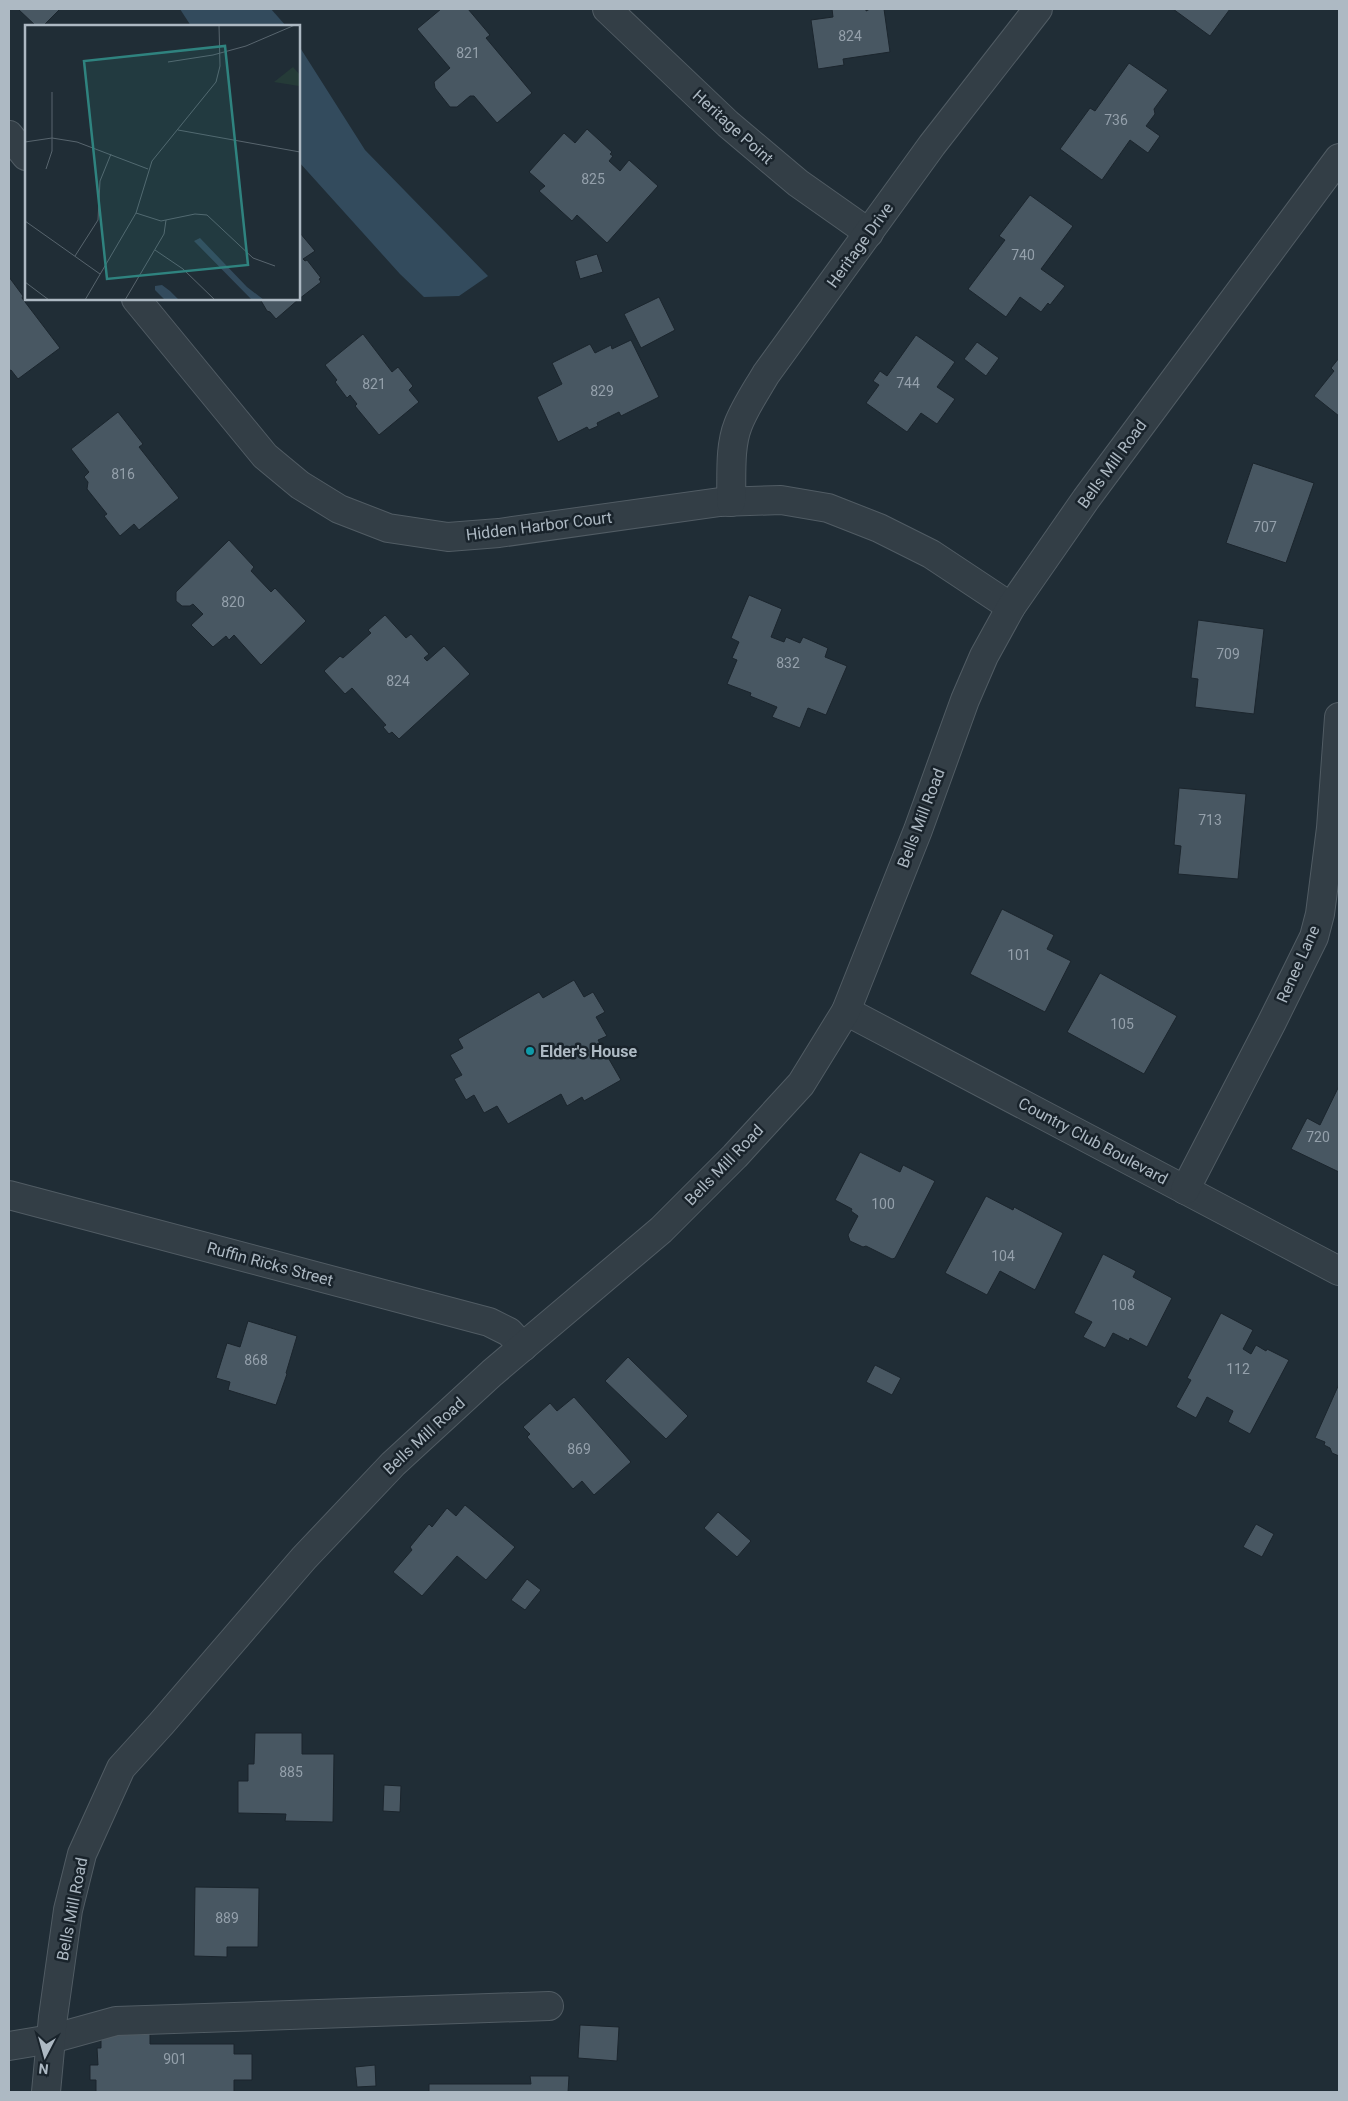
<svg xmlns="http://www.w3.org/2000/svg" width="1348" height="2101" viewBox="0 0 1348 2101" font-family="Roboto,sans-serif">
<style>
.water{fill:#334b5d}
.building{fill:#485762;stroke:#1b252d}
.lines{fill:none;stroke-linecap:round;stroke-linejoin:round}
.minor-casing{stroke:#515c64;stroke-width:30}
.minor{stroke:#333e46;stroke-width:28}
.culture-dot{fill:#0f9aa8;stroke:#19232b;stroke-width:2}
.labels{text-anchor:middle;dominant-baseline:central;stroke-width:5;stroke-linejoin:round;paint-order:stroke}
.number-label{font-size:14px;fill:#94a0ab}
.street-label{font-size:16px;fill:#adb9c3;stroke:#19232b}
.poi-label{font-size:16px;font-weight:bold;fill:#adb9c3;stroke:#19232b;text-anchor:start}
.inset-road{fill:none;stroke:#58656e;stroke-width:1}
.view{fill:#2f837f;fill-opacity:0.15;stroke:#2f837f;stroke-width:2.5}
.inset-edge{fill:none;stroke:#adb9c3;stroke-width:2.5}
</style>
<rect width="100%" height="100%" fill="#202d36"/>
<!-- water -->
<g class="water">
<polygon points="180,9 271,9 286,26 191,26"/>
<polygon points="299,46 365,150 488,276 459,296 424,297 400,274 299,162"/>
</g>
<!-- building -->
<g class="building">
<polygon points="18,9 60,9 43,26 36,26"/>
<polygon points="441,9 468,9 490,35 486,38 532,93 497,123 474,96 470,96 457,107 450,107 435,88 434,82 450,68 417,29"/>
<polygon points="832,9 866,9 866,11 870,9 884,9 890,52 843,59 844,65 818,69 811,20 833,17"/>
<polygon points="1173,9 1230,9 1210,36"/>
<polygon points="1129,63 1168,90 1154,109 1155,114 1146,126 1160,136 1148,153 1130,140 1102,180 1060,149 1090,108 1095,111"/>
<polygon points="587,129 612,152 610,154 613,156 609,161 620,171 629,160 658,186 607,243 577,215 572,221 539,191 545,186 529,172 564,133 575,143"/>
<polygon points="1030,195 1073,226 1041,269 1065,286 1050,305 1048,303 1041,312 1020,297 1006,317 968,289 1005,240 999,236"/>
<polygon points="300,233 315,251 303,259 305,261 307,260 321,278 319,279 321,282 299,299 299,234"/>
<polygon points="597,254 603,272 580,279 575,261"/>
<polygon points="9,277 23,296 22,298 60,348 18,379 11,370 9,371"/>
<polygon points="659,297 675,330 641,348 624,314"/>
<polygon points="260,299 299,299 276,319 270,312 267,311"/>
<polygon points="363,334 392,372 398,367 413,386 409,390 419,402 379,435 355,406 357,404 350,395 347,398 335,382 337,380 325,365"/>
<polygon points="916,335 955,362 937,387 955,399 937,424 921,413 907,432 866,403 879,385 873,381 880,371 887,376"/>
<polygon points="631,340 659,397 621,416 619,412 597,423 598,426 589,430 587,427 558,442 537,397 562,384 552,363 590,344 595,353 611,345 612,349"/>
<polygon points="977,342 999,358 986,376 964,359"/>
<polygon points="1339,358 1339,416 1314,396 1334,371 1331,368"/>
<polygon points="118,412 143,444 139,447 179,498 139,530 134,524 120,536 104,516 107,514 87,489 88,482 84,477 89,472 71,449"/>
<polygon points="1253,463 1314,483 1286,563 1226,543"/>
<polygon points="229,540 254,567 251,571 271,592 275,588 306,621 261,665 234,635 229,640 226,636 213,647 191,625 203,614 193,604 190,606 182,606 176,601 176,592"/>
<polygon points="749,595 782,609 771,637 784,642 786,637 800,643 803,637 828,648 825,657 847,666 826,715 808,708 800,728 772,717 777,707 750,696 751,693 727,684 737,660 732,658 739,642 731,638"/>
<polygon points="385,615 406,638 411,634 429,654 424,658 427,661 444,646 470,674 399,739 392,732 389,734 383,727 386,725 352,688 345,694 324,671 340,656 343,658 371,633 368,630"/>
<polygon points="1198,620 1264,629 1254,714 1195,707 1198,679 1191,678"/>
<polygon points="1179,788 1246,794 1238,879 1178,874 1181,846 1174,845"/>
<polygon points="1002,909 1054,935 1047,949 1071,961 1045,1012 970,974"/>
<polygon points="1100,973 1177,1016 1144,1074 1067,1032"/>
<polygon points="574,980 584,997 593,992 605,1012 596,1017 607,1036 598,1040 621,1080 584,1101 582,1097 567,1106 561,1094 508,1124 497,1106 484,1113 474,1095 466,1100 454,1079 462,1075 450,1055 463,1048 458,1039 539,992 543,998"/>
<polygon points="1339,1086 1339,1172 1291,1149 1307,1118 1320,1125"/>
<polygon points="860,1152 900,1172 903,1165 935,1181 895,1258 892,1259 866,1246 863,1247 850,1241 848,1235 858,1216 851,1211 852,1209 835,1200"/>
<polygon points="986,1196 1013,1210 1014,1207 1063,1233 1035,1290 1000,1271 987,1295 945,1273"/>
<polygon points="1103,1254 1136,1271 1133,1277 1172,1298 1147,1347 1130,1338 1129,1341 1113,1333 1105,1348 1083,1337 1092,1322 1074,1313"/>
<polygon points="1221,1313 1253,1330 1243,1349 1251,1354 1256,1345 1266,1351 1267,1349 1289,1360 1250,1434 1228,1422 1233,1411 1207,1397 1196,1418 1176,1407 1191,1380 1187,1378"/>
<polygon points="248,1321 297,1336 286,1373 287,1374 276,1405 228,1390 230,1382 216,1378 227,1343 240,1347"/>
<polygon points="628,1357 688,1416 666,1439 605,1381"/>
<polygon points="875,1365 901,1378 892,1395 866,1382"/>
<polygon points="1339,1384 1339,1456 1332,1453 1330,1448 1324,1445 1325,1442 1315,1438"/>
<polygon points="574,1397 631,1462 594,1495 582,1481 573,1489 527,1437 530,1434 523,1427 550,1403 557,1411"/>
<polygon points="465,1505 515,1547 486,1580 457,1556 422,1596 393,1572 412,1550 410,1547 429,1524 432,1527 447,1508 456,1516"/>
<polygon points="718,1512 751,1541 737,1557 704,1528"/>
<polygon points="1256,1524 1274,1534 1262,1557 1243,1547"/>
<polygon points="527,1579 541,1590 525,1610 511,1600"/>
<polygon points="255,1733 302,1733 302,1754 334,1754 333,1822 285,1821 286,1814 238,1813 238,1781 248,1781 248,1764 254,1764"/>
<polygon points="384,1785 401,1786 400,1812 383,1811"/>
<polygon points="195,1887 259,1888 258,1947 227,1947 227,1957 194,1956"/>
<polygon points="580,2025 619,2027 617,2061 578,2058"/>
<polygon points="101,2032 150,2032 150,2044 234,2044 234,2054 252,2054 252,2080 234,2080 234,2092 96,2092 96,2080 90,2080 90,2065 98,2065 97,2048 101,2048"/>
<polygon points="375,2065 376,2086 357,2087 355,2067"/>
<polygon points="530,2076 569,2076 568,2092 429,2092 429,2084 531,2084"/>
</g>
<g class="lines">
<!-- minor casing -->
<g class="minor-casing">
<g id="minor">
<polyline points="607,9 728,124 798,183 869,233"/>
<polyline points="9,135 26,156"/>
<polyline points="136,299 265,456 300,485 339,509 388,528 448,537 499,533 720,502 781,500 828,508 879,528 931,554 1011,607"/>
<path d="M731 502C732 477 729 448 738 425 745 407 756 391 766 374L932 145 1038 9"/>
<polyline points="846,1011 1339,1271"/>
<polyline points="1185,1190 1272,1022 1314,937 1320,914 1331,828 1339,717"/>
<polyline points="9,1195 489,1322 509,1332 523,1347"/>
<polyline points="9,2046 51,2039 116,2021 549,2006"/>
<polyline points="46,2092 53,2017 68,1910 82,1854 121,1768 161,1724 304,1558 393,1464 492,1373 661,1230 735,1156 801,1084 846,1011 918,830 965,700 984,656 1011,607 1086,499 1339,158"/>
</g>
</g>
<!-- minor -->
<use href="#minor" class="minor"/>
</g>
<!-- markers -->
<circle class="culture-dot" cx="530" cy="1051" r="5"/>
<g class="labels">
<!-- number labels -->
<g class="number-label">
<text x="850" y="36">824</text>
<text x="468" y="53">821</text>
<text x="1116" y="120">736</text>
<text x="593" y="179">825</text>
<text x="1023" y="255">740</text>
<text x="908" y="383">744</text>
<text x="374" y="384">821</text>
<text x="602" y="391">829</text>
<text x="123" y="474">816</text>
<text x="1265" y="527">707</text>
<text x="233" y="602">820</text>
<text x="1228" y="654">709</text>
<text x="788" y="663">832</text>
<text x="398" y="681">824</text>
<text x="1210" y="820">713</text>
<text x="1019" y="955">101</text>
<text x="1122" y="1024">105</text>
<text x="1318" y="1137">720</text>
<text x="883" y="1204">100</text>
<text x="1003" y="1256">104</text>
<text x="1123" y="1305">108</text>
<text x="256" y="1360">868</text>
<text x="1238" y="1369">112</text>
<text x="579" y="1449">869</text>
<text x="291" y="1772">885</text>
<text x="227" y="1918">889</text>
<text x="175" y="2059">901</text>
</g>
<!-- street labels -->
<g class="street-label">
<text transform="translate(733 127) rotate(42)">Heritage Point</text>
<text transform="translate(860 245) rotate(-54)">Heritage Drive</text>
<text transform="translate(1112 464) rotate(-54)">Bells Mill Road</text>
<text transform="translate(539 526) rotate(-7)">Hidden Harbor Court</text>
<text transform="translate(921 818) rotate(-69)">Bells Mill Road</text>
<text transform="translate(1298 964) rotate(-66)">Renee Lane</text>
<text transform="translate(1093 1141) rotate(28)">Country Club Boulevard</text>
<text transform="translate(724 1165) rotate(-46)">Bells Mill Road</text>
<text transform="translate(270 1264) rotate(15)">Ruffin Ricks Street</text>
<text transform="translate(424 1436) rotate(-43)">Bells Mill Road</text>
<text transform="translate(72 1909) rotate(-79)">Bells Mill Road</text>
</g>
<!-- poi labels -->
<g class="poi-label">
<text x="540" y="1051">Elder's House</text>
</g>
</g>
<!-- overview -->
<g transform="translate(25 25)">
<rect width="275" height="275" fill="#202d36"/>
<path d="M268 42 275 50 274 61 249 57Z" fill="#253b38"/>
<path d="M175 213 222 262 239 275H227L169 216ZM137 260 145 266 154 275H140L130 265V261Z" fill="#334b5d"/>
<path class="inset-road" d="M143 37 188 30 221 21 270 0M153 105 275 127M0 117 27 113 52 117 123 144M21 144 27 126V67M111 188 136 196 170 189 182 190 228 233 250 241M0 196 75 249M130 225 158 244 190 275M50 231 73 195 75 156 86 129M0 257 24 275M60 275 111 188 127 136 191 57 195 41 194 0M100 275 139 209 141 195"/>
<path class="view" d="M200 21 223 240 82 254 59 36Z"/>
<rect width="275" height="275" class="inset-edge"/>
</g>
<!-- border -->
<rect width="1348" height="2101" fill="none" stroke="#adb9c3" stroke-width="20"/>
<!-- north arrow -->
<g transform="translate(45 2056) rotate(186)" stroke="#19232b" stroke-width="4" paint-order="stroke">
<path d="M0-4L9 19L0 12L-9 19Z" fill="#adb9c3"/>
<text y="-8" font-size="14" font-weight="bold" text-anchor="middle" fill="#adb9c3">N</text>
</g>
</svg>
